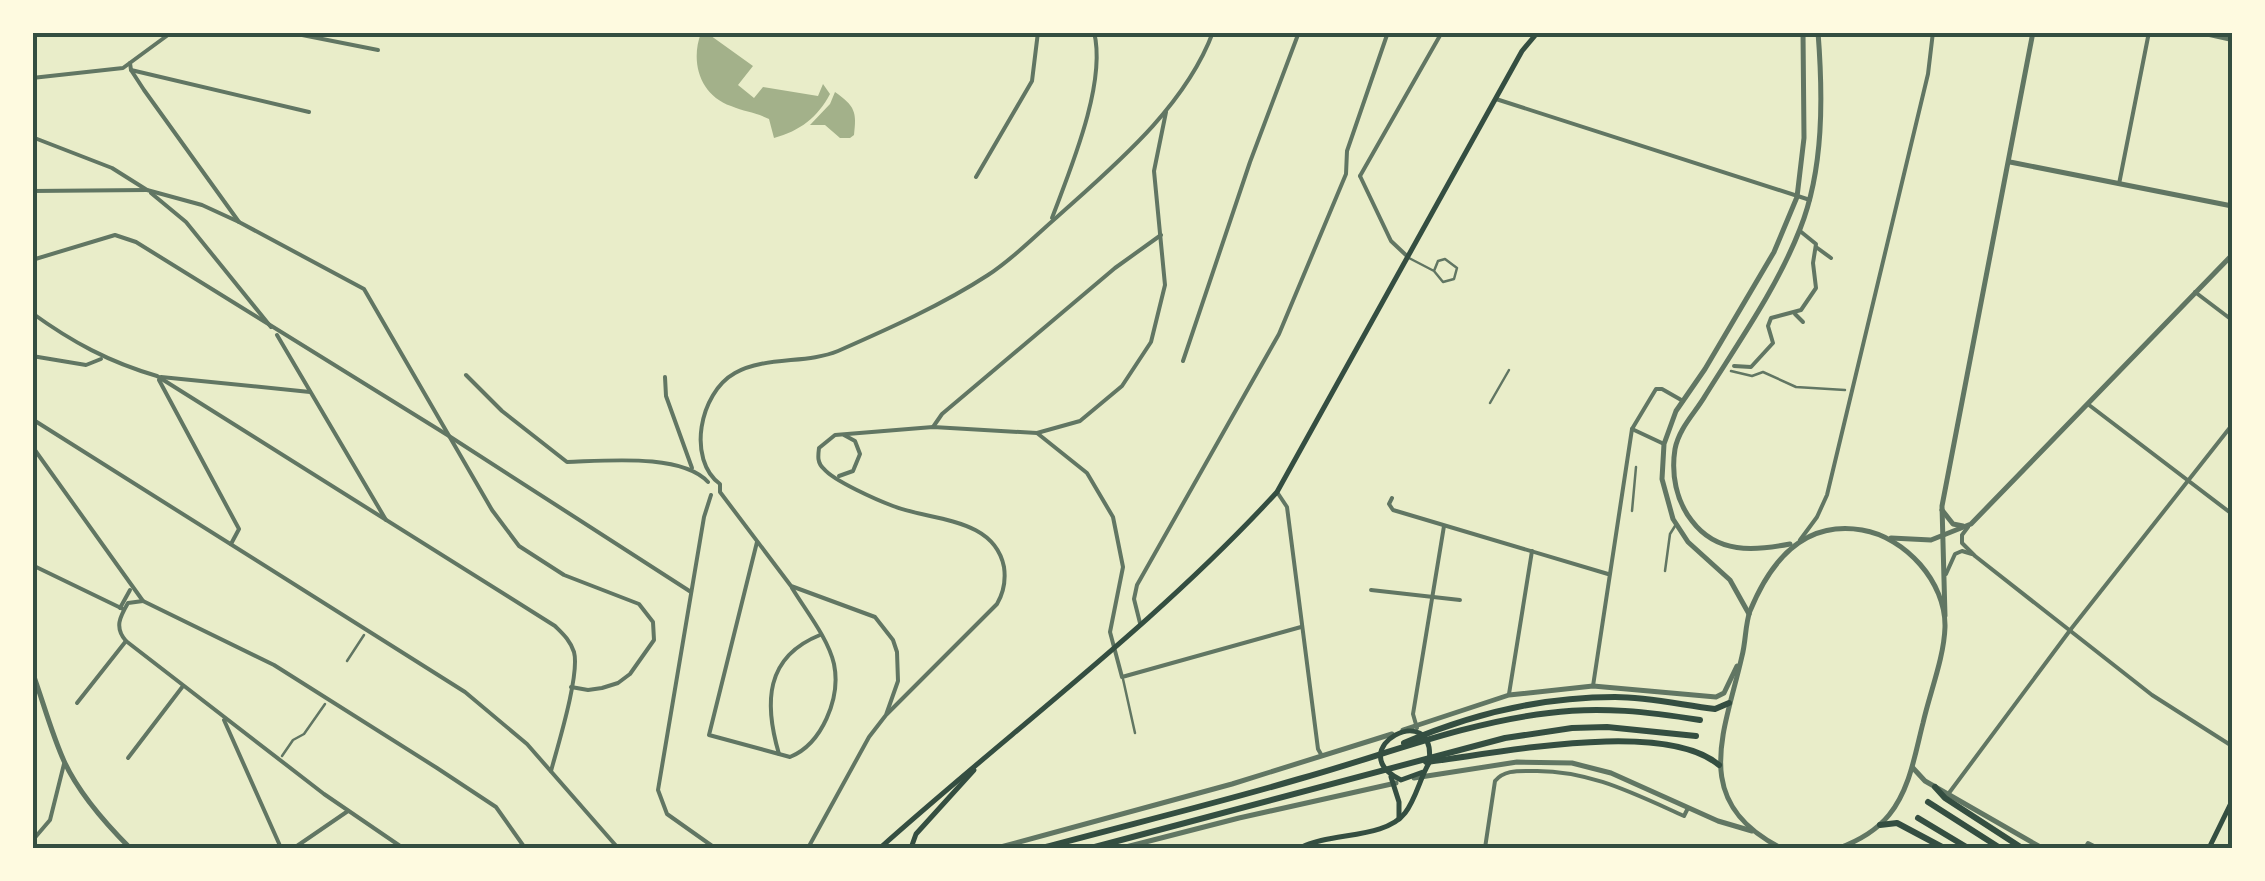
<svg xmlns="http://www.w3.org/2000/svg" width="2265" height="881" viewBox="0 0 2265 881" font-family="'Public Sans',sans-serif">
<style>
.water{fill:#a3b18a}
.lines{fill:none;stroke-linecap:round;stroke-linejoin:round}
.service{stroke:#617663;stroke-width:2.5}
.pedestrian{stroke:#617663;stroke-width:2.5}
.minor{stroke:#617663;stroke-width:4}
.tertiary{stroke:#617663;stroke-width:5}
.secondary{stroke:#344e41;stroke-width:5}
.trunk{stroke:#344e41;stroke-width:6}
.neatline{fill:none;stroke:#344e41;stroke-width:4}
</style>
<rect width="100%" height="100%" fill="#e9edc9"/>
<!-- water -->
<g class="water">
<path d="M701 33H707L753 66 738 85 754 98 763 87 818 96 823 84 830 94C818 117 800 131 774 138L769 119C755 112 745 112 731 106 700 95 690 62 701 33Z"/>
<path d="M835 92C855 106 857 112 854 135L850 138H840L825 125H810L830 104Z"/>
</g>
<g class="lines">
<!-- service -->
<g class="service">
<polyline points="1409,258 1434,271 1443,282 1454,279 1457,268 1445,259 1438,261 1434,271"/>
<polyline points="1632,511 1636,467"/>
<polyline points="1665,571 1670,534 1675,526"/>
</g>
<!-- pedestrian -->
<g class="pedestrian">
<polyline points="1731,371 1752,376 1763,372 1796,387 1845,390"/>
<polyline points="1490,403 1509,370"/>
<polyline points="347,661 364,635"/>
<polyline points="1123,679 1135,733"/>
<polyline points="282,756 293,740 304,734 325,704"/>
</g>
<!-- minor -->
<g class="minor">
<polyline points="287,32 378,50"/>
<polyline points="2196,32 2232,40"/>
<polyline points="130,63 131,70 144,90 239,222"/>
<polyline points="131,70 309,112"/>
<polyline points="32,78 123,68 172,32"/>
<polyline points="1496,99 1810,200"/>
<polyline points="32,137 112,168 147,190 202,205 239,222 364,289 492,510 519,546 564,575 639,604 653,622 654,640 630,674 618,683 602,688 588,690 571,687"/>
<polyline points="1360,176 1442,32"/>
<polyline points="1360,176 1391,241 1408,257"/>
<polyline points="976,177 1032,81 1038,32"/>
<polyline points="2119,184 2149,32"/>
<polyline points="32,191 147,190"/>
<polyline points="151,193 186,222 271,327"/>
<path d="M1052 218C1070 170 1107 83 1094 32"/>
<polyline points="1816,247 1831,258"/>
<polyline points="32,260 115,235 136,242 449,436 691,592"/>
<polyline points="2195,292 2232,320"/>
<path d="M32 313C72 342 109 362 157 376L555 626C563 634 570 640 574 652 580 674 558 745 551 771"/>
<polyline points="1795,314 1803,322"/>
<polyline points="277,335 386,520"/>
<polyline points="32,356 86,365 101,359"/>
<polyline points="1183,361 1250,162 1299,32"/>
<polyline points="1734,366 1751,367 1773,343 1768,326 1771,318 1801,310 1816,288 1813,263 1816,244 1800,231"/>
<path d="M466 375 502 411 567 462C605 461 681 453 708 482"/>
<polyline points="161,377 310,392"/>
<polyline points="665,377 666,396 692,468"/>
<polyline points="159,380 239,529 231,544"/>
<polyline points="2089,405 2232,514"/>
<polyline points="32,419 465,692 527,744 618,848"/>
<polyline points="933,427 942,414 1115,268 1161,235"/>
<polyline points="1632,429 1664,444"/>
<polyline points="1037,433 1087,473 1113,517 1123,567 1110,632 1122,677 1301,627"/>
<polyline points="32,446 143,601 274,665 437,768 496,807 525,848"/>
<polyline points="839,476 853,471 860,454 855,441 844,435"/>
<polyline points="1277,492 1287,507 1318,749 1322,756"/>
<polyline points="711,495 704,517 658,790 667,814 715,848"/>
<polyline points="1392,498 1389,504 1393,510 1608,574"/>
<polyline points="1968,527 1962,535 1962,543 1975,556 2152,695 2232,746"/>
<polyline points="1800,540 1817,517 1827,495 1928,74 1933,32"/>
<path d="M757 542 709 735 790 757C822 744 841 698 834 664 828 638 806 611 792 588"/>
<polyline points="32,565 123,609"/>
<polyline points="1946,574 1955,554 1962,551 1972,554"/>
<polyline points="1371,590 1460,600"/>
<path d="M143 601 128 603C120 617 114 627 126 641L324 794 403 848"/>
<polyline points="120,608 130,590"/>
<polyline points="1140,623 1134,599 1137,585 1279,334 1346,174 1347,151 1388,32"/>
<polyline points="1593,686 1632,429 1656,389 1662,389 1683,401"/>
<polyline points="1509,694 1532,551"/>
<polyline points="77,703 126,641"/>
<path d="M887 714 997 604C1004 592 1006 581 1004 567 994 517 931 521 893 506 877 500 834 481 824 469 817 463 818 456 819 448L835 435 933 427 1037 433 1080 421 1122 386 1151 342 1165 285 1154 171 1166 112"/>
<polyline points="224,720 281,848"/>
<polyline points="1417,728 1413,714 1444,526"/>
<path d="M779 754C764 703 765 657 820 635"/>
<polyline points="128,758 183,686"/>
<polyline points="1949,793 2071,629 2232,425"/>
<polyline points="32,841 50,820 64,764"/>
<polyline points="294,848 348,811"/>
<path d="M808 848 869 737 886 715 898 681 897 652 893 640 875 617 791 586 720 492V484C687 460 699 393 735 373 765 356 807 364 838 351 888 329 942 305 988 275 1013 259 1035 236 1057 217 1115 165 1185 107 1213 32"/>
<path d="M1485 848 1495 781C1504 770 1518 771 1531 771 1587 769 1635 794 1684 816L1688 808"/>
<polyline points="2085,848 2088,843 2098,848"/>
</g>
<!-- tertiary -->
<g class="tertiary">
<polyline points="2010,162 2232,206"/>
<polyline points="1942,510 1953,524 1963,526"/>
<polyline points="1891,538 1931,540 1971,524 2232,255"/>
<path d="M1790 544C1754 551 1717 554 1692 521 1676 501 1671 474 1675 449 1679 428 1695 413 1705 396 1738 343 1777 288 1800 229 1824 169 1823 96 1818 32"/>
<polyline points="1749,614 1730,580 1688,542 1673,519 1662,479 1664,444 1676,411 1705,369 1774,252 1797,197 1804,138 1803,32"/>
<polyline points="1945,616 1942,506 2033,32"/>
<path d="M32 671C43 701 51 732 64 761 79 794 105 823 130 848"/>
<polyline points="1403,730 1509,695 1593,686 1716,697 1724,693 1737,666"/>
<polyline points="1913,768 1925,781 2042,848"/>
<polyline points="1414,778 1517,762 1572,763 1611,773 1718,821 1752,831"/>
<polyline points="997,848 1232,784 1392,734"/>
<polyline points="1122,848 1239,818 1396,783"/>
<path d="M1781 848C1689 801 1725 732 1742 656 1746 641 1745 625 1750 611 1770 562 1803 520 1862 530 1905 537 1946 582 1945 627 1944 658 1930 692 1923 723 1915 754 1910 789 1889 815 1876 831 1858 841 1839 848"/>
</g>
<!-- secondary -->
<g class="secondary">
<polyline points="1391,777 1399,802 1399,819"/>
<path d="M880 848C1012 730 1157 623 1277 492L1522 51 1538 32"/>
<polyline points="911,848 916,834 974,770"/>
<path d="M1300 848C1330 832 1385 839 1405 813 1416 799 1420 778 1429 763 1438 696 1339 750 1401 780L1423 772"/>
<polyline points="2209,848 2232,801"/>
</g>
<!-- trunk -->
<g class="trunk">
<path d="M1404 743C1471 714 1542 697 1615 697 1648 697 1682 705 1715 709L1729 703"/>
<path d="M1426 762C1495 754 1663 718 1719 765"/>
<polyline points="1935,787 1945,798 2022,848"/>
<polyline points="1928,802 2000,848"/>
<polyline points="1918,818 1968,848"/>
<polyline points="1880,825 1897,823 1944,848"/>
<path d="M1042 848C1127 825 1214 804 1299 779 1382 756 1463 723 1549 713 1600 706 1650 712 1700 720"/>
<polyline points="1091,848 1505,738 1572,728 1607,727 1696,736"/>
</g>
</g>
<!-- border -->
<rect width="2265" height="881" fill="none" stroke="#fefae0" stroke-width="70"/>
<rect x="35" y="35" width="2195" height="811" class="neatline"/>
</svg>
